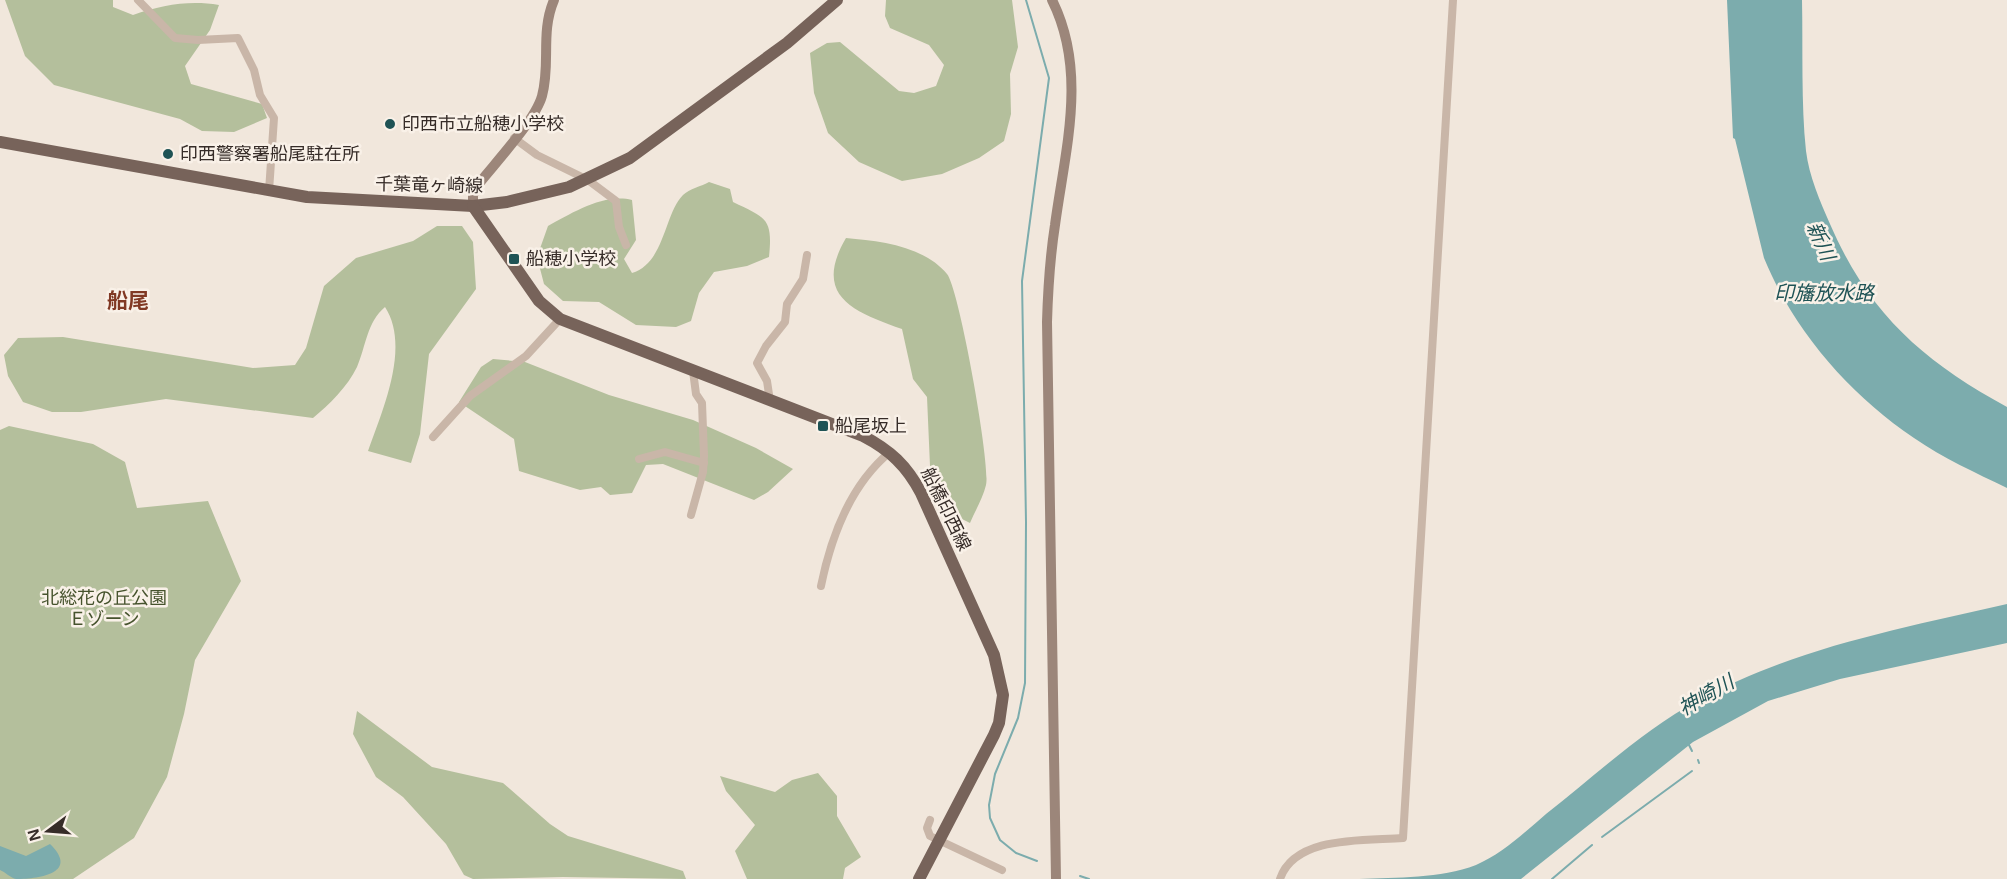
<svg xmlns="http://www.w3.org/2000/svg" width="2007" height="879" viewBox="0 0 2007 879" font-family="Helvetica,'Noto Sans JP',sans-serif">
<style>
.green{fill:#b4bf9c}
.water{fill:#7cacad}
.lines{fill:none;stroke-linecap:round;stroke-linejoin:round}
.stream{stroke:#7cacad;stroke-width:2}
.street{stroke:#c9b6a8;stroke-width:8}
.secondary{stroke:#9c867a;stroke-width:10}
.primary{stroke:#77635a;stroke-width:12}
.poi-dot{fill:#1f5355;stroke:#f9f1e8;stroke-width:2}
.labels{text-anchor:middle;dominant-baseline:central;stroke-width:5;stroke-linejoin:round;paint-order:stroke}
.poi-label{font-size:18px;fill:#362c28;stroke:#f9f1e8;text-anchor:start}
.street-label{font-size:18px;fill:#362c28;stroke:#f9f1e8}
.park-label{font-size:18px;fill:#46532d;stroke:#f9f1e8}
.water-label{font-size:20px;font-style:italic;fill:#1f5355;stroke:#f9f1e8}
.quarter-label{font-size:21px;font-weight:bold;fill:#813924;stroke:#f9f1e8}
</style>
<rect width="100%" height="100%" fill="#f1e7dc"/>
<!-- green -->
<g class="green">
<path d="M5 0H113V7L133 15C162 5 189 0 219 5L210 30 185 66 191 84 262 104 267 118 234 132 202 131 180 119 54 85 25 56Z"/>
<polygon points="886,0 1012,0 1018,47 1010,74 1011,114 1004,141 979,158 942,174 902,181 859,162 828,133 814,93 810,53 827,43 840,42 899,91 914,93 936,86 944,65 929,45 890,28 885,16"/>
<path d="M709 182 730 189 733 202C766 218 773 218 769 257L747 266 714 272 699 293 691 321 676 327 636 325 599 302 563 301 544 284 537 257 548 226C572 213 604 193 632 200L636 240 624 259 632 273C665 263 664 214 683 195 689 189 702 186 709 182Z"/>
<path d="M437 226H462L473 242 476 289 429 354 420 434 411 463 368 451C382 411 411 347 385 307 367 322 366 346 357 367 348 386 329 405 313 418L166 399 81 412H52L23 402 8 376 4 355 18 338 63 337 253 368 295 365 306 348 324 286 356 258 413 241Z"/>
<path d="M846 238C880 241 924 246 947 274 959 288 991 466 986 485 983 498 975 511 970 523L958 517 943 499 930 466 927 397 913 379 902 329C854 312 812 296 846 238Z"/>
<polygon points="493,359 525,362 609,395 693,420 756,448 793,469 768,492 754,500 663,464 646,465 632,493 610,495 601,487 580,490 519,471 514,439 459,402 481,367"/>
<polygon points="9,426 93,444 125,462 137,508 208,501 241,581 195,660 184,714 167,777 134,838 73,879 0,879 0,430"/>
<polygon points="357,711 432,767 503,783 550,824 568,836 683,871 686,879 563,877 473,879 464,875 446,844 403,797 376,777 353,734"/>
<polygon points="818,773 837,796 837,816 861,857 845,868 843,879 747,879 735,851 755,825 726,791 720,776 775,792 792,780"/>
</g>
<!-- water -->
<g class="water">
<path d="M1727 0H1802C1803 48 1801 104 1806 151 1809 176 1820 201 1830 224 1869 314 1923 361 2007 407V488C1976 473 1943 458 1914 438 1849 394 1794 331 1764 258L1735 139 1733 138Z"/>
<path d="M2007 604V643L1840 679 1768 701 1693 742 1521 879H1359C1397 877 1440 879 1476 865 1502 854 1525 832 1546 814 1596 775 1643 730 1699 700 1794 648 1903 628 2007 604Z"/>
<path d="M50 844C79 872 42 879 16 879 11 878 5 872 0 870V846L26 856Z"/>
</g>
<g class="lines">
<!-- stream -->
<g class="stream">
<polyline points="1026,0 1049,78 1022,281 1026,522 1025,683 1018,718 995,774 989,805 990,818 1000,840 1016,853 1037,861"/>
<polyline points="1688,743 1692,751"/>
<polyline points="1698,760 1699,763"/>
<polyline points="1602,837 1692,771"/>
<polyline points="1080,876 1089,879"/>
<polyline points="1552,879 1592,845"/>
</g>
<!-- street -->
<g class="street">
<polyline points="138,0 175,38 198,40 238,38 254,70 260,95 274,118 269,191"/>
<polyline points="514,138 537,155 588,180 616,201 619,227 626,245"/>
<polyline points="770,401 767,381 757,363 766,346 785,322 787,304 803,279 807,255"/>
<polyline points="433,437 470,396 526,356 560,319"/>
<polyline points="639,459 665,452 704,463"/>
<polyline points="691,515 703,472 704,456 702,403 696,394 693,371"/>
<path d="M821 586C831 537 850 485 890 452"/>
<polyline points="930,820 927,828 930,836 1002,870"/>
<path d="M1280 879C1295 835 1366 841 1403 838L1453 0"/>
</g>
<!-- secondary -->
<g class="secondary">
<path d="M1052 0C1088 72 1065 150 1055 225 1050 257 1048 289 1047 322L1056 879"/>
<path d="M473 206V195L477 186C494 164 535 121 542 96 551 63 540 33 554 0"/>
</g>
<!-- primary -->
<g class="primary">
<polyline points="0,142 307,197 473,206 507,202 569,187 630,158 787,43 837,0"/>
<path d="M473 206 539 301 560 319 863 436C890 450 907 466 921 493L994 655 1003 695 999 723 994 735 919 879"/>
</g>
</g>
<!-- markers -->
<g class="poi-dot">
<circle cx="390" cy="124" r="6"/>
<circle cx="168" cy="154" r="6"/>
<rect x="508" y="253" width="12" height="12" rx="3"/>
<rect x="817" y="420" width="12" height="12" rx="3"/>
</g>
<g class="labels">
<!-- poi labels -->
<g class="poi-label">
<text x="402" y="124">印西市立船穂小学校</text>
<text x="180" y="154">印西警察署船尾駐在所</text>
<text x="526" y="259">船穂小学校</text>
<text x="835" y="426">船尾坂上</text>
</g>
<!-- street labels -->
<g class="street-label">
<text transform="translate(429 185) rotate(1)">千葉竜ヶ崎線</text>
<text transform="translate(946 509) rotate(64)">船橋印西線</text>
</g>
<!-- park labels -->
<g class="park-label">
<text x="104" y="598">北総花の丘公園<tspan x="104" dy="21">Ｅゾーン</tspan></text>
</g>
<!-- water labels -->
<g class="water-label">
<text transform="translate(1821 241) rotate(66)">新川</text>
<text x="1824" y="293">印旛放水路</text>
<text transform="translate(1706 695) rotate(-30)">神崎川</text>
</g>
<!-- quarter labels -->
<g class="quarter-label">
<text x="128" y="300">船尾</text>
</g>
</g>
<!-- north arrow -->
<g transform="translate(48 831) rotate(254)" stroke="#f9f1e8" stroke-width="4.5" paint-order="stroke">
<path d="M0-4.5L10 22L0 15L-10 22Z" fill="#362c28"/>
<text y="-9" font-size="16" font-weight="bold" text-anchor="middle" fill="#362c28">N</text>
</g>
</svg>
